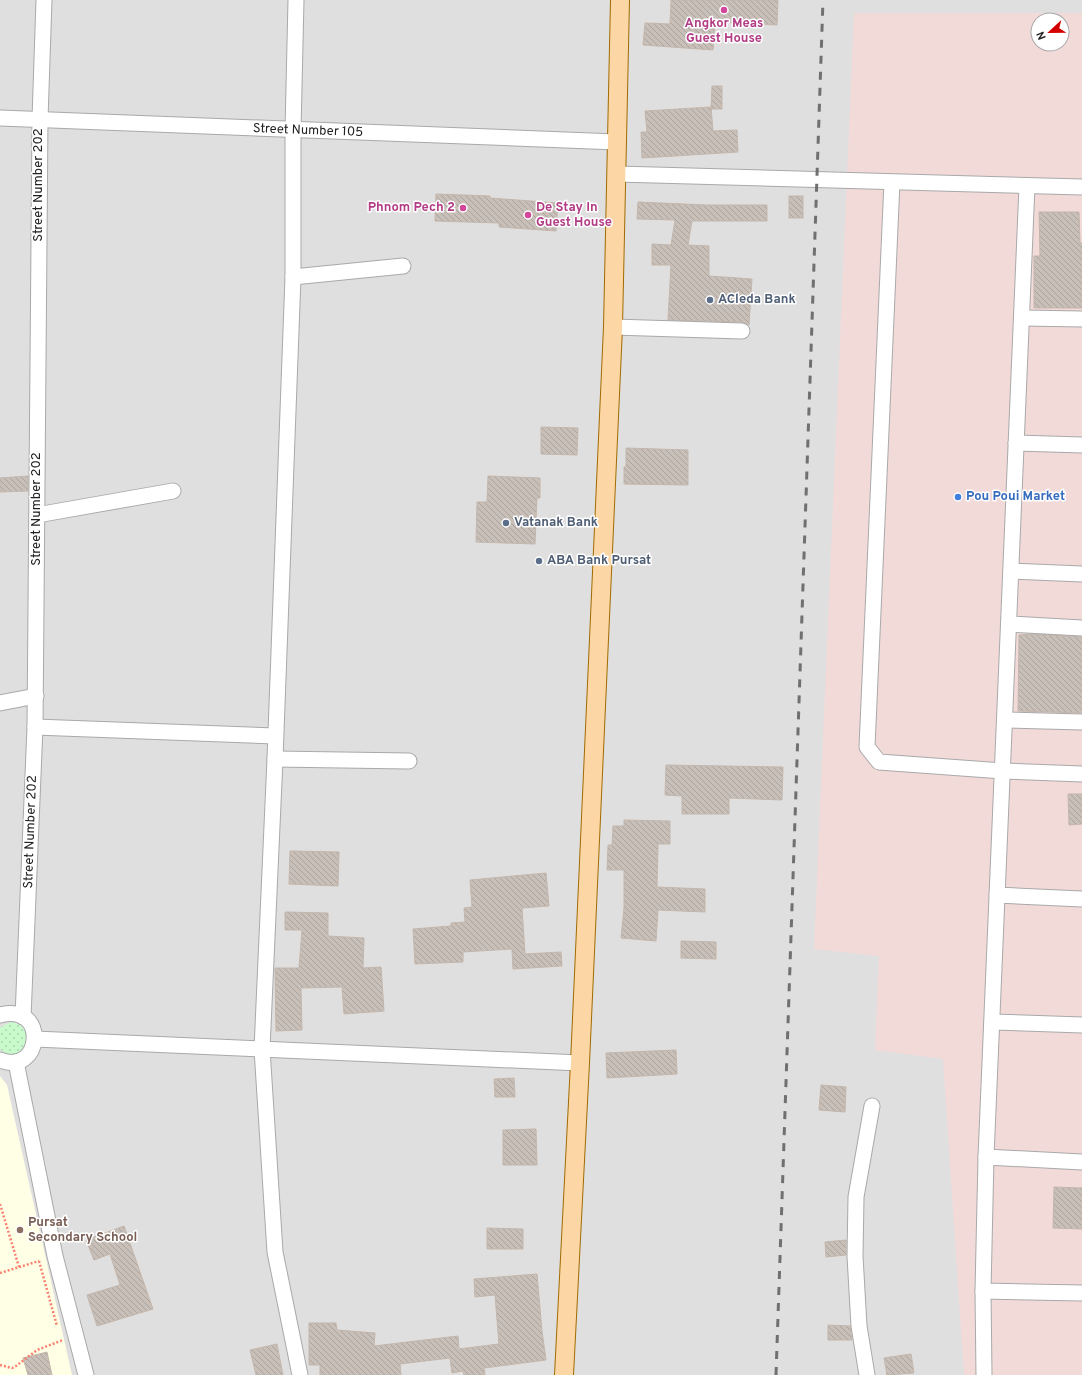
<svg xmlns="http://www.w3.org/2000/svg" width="1082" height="1375" viewBox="0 0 1082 1375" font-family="Overpass,sans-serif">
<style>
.residential{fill:#e0dfdf;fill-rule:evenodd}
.commercial{fill:#f2dad9;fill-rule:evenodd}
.education{fill:#ffffe5}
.park{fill:url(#park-dots)}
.building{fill:url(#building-back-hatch);stroke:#c4b6ab}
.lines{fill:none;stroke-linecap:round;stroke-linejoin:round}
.minor-casing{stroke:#a9a9a9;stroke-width:17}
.major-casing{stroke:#a06b00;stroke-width:20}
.path{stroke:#fa8072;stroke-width:2.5;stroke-dasharray:2 2;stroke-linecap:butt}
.minor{stroke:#fff;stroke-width:15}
.major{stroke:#fcd6a4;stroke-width:18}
.rail{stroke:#707070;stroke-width:3;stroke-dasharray:8 8;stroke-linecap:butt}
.hotel-dot{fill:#d1479c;stroke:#fff;stroke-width:1.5}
.service-dot{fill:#5c6f8a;stroke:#fff;stroke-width:1.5}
.shop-dot{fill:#3f7fe0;stroke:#fff;stroke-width:1.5}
.education-dot{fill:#8d6e63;stroke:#fff;stroke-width:1.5}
.labels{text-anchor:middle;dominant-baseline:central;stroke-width:3;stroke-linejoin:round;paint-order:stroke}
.hotel-label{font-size:13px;font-weight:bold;fill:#b23c85;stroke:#fff}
.street-label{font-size:13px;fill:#222;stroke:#fff}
.service-label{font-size:13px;font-weight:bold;fill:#4e5e75;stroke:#fff;text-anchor:start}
.shop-label{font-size:13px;font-weight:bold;fill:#366cbe;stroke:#fff;text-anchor:start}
.education-label{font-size:13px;font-weight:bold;fill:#785e54;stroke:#fff;text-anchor:start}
</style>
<defs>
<pattern id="park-dots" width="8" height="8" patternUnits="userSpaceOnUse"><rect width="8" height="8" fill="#c8facc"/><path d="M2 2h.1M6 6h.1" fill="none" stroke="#acd6af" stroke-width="1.8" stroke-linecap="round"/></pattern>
<pattern id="building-back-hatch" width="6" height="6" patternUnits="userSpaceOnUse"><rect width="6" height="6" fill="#c7bfb8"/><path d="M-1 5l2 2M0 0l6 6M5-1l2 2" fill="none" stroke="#aba49e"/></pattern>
</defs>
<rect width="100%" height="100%" fill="#f2efe9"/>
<!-- residential -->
<path class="residential" d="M0 0H1082V1375H0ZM1038 20H1062V44H1038Z"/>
<!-- commercial -->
<path class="commercial" d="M854 13H1082V1375H964L943 1059 875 1050 879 956 814 949ZM1038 20H1062V44H1038Z"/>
<!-- education -->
<polygon class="education" points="0,1076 7,1085 72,1375 0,1375"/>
<!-- park -->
<path class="park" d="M13 1022C42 1030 21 1068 0 1049V1028L8 1023Z"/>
<!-- building -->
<g class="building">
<polygon points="671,0 778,0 777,25 715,22 713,50 643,45 645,23 670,24"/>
<polygon points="712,86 722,86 722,109 711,109"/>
<polygon points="711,107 713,131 737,130 738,152 642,158 641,132 647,132 645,111"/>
<polygon points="436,194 490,196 490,198 558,203 556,231 499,227 499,223 435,221"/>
<rect x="789" y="196" width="14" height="22"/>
<polygon points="638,202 706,205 767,205 767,221 692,221 688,245 709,246 709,276 752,279 749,325 742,322 668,320 671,265 652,265 652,244 671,245 675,220 637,219"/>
<polygon points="1039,212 1079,212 1080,243 1082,243 1082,308 1034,308 1034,256 1040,256"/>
<polygon points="541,427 578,428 577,455 541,454"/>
<polygon points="626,448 688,450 688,485 624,484 624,467 626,467"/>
<polygon points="28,476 28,491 0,492 0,478"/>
<polygon points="488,476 540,478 540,498 537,498 535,544 476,542 477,502 487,502"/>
<polygon points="1035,634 1082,637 1082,713 1018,711 1019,635"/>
<polygon points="666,765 783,767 782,800 729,798 729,814 682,814 682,796 665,795"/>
<polygon points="1068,794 1082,794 1082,824 1069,825"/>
<polygon points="624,820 670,821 670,844 658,844 657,887 705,889 705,912 658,910 656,941 621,938 624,908 624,870 607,870 608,845 612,845 613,826 624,826"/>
<polygon points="290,851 339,852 338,886 289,884"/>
<polygon points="546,873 549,906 522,908 525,954 561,952 562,966 513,969 512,949 463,952 463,962 415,964 413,929 451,926 451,923 465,922 464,908 472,907 470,880"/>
<polygon points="285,912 328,913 328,936 364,938 363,968 381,967 384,1011 344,1014 342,987 301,988 302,1030 276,1031 275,968 299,968 302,930 285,930"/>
<polygon points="681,941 716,942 716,959 681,958"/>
<polygon points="676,1050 677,1074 607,1078 606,1053"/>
<polygon points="514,1078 515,1097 495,1097 494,1079"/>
<polygon points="821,1085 846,1087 845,1112 819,1110"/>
<polygon points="536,1129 537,1165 503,1165 503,1130"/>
<polygon points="1054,1187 1082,1188 1082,1229 1053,1228"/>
<polygon points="124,1226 153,1309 97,1326 87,1295 120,1285 110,1254 94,1260 86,1240"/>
<polygon points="487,1228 523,1229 523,1249 487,1249"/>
<polygon points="846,1240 846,1255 826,1257 825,1242"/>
<polygon points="537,1274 542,1331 546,1360 484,1368 485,1375 464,1375 463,1371 452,1373 450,1358 400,1364 401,1375 320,1375 320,1365 309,1365 309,1323 336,1323 337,1330 375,1333 374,1346 458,1336 459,1349 499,1344 495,1295 475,1297 474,1279"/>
<polygon points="828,1325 850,1326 852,1340 828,1340"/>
<polygon points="277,1344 283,1375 256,1375 250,1350"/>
<polygon points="47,1352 52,1375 28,1375 23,1358"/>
<polygon points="911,1354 914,1373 887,1375 884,1358"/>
</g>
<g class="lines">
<!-- minor casing -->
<g class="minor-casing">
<g id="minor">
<polyline points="296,0 293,130 293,277 275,759 262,1049 275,1252 300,1375"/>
<polyline points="0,118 617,142"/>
<polyline points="617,174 1082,187"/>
<polyline points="892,182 867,747 879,762 1003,771 1082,774"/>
<polyline points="1027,186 986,1157 983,1291 1082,1293"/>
<polyline points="293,277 403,266"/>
<polyline points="1022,318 1082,319"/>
<polyline points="613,327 742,331"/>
<polyline points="1016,443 1082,445"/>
<polyline points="37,515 173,491"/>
<polyline points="1011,571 1082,574"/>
<polyline points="1009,624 1082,628"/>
<polyline points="0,703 36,696"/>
<polyline points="1005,720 1082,722"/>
<polyline points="35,727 275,736"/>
<polyline points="275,759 409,761"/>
<polyline points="997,895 1082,899"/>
<path d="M0 1015C49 1002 42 1077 0 1060"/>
<polyline points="23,1017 35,727 40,119 44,0"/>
<polyline points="992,1022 1082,1025"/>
<polyline points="35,1039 580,1063"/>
<polyline points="16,1062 55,1256 86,1375"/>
<polyline points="986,1157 1082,1162"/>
<polyline points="983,1291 984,1375"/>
<polyline points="867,1375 859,1326 855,1256 856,1197 872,1106"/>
</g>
</g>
<!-- major casing -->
<g class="major-casing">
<polyline id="major" points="564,1375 580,1063 613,327 620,0"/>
</g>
<!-- path -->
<g class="path">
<polyline points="0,1204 19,1267"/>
<polyline points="39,1261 57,1326"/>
<polyline points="0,1273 39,1261"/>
<polyline points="0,1365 12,1368 16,1366 37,1350 63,1340"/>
</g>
<!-- minor -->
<use href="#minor" class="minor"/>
<!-- major -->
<use href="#major" class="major"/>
<!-- rail -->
<polyline class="rail" points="776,1375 823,0"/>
</g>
<!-- markers -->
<g class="hotel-dot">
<circle cx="724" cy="10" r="4"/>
<circle cx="463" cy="208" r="4"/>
<circle cx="528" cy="215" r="4"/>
</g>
<g class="service-dot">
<circle cx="710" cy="300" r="4"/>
<circle cx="506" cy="523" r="4"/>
<circle cx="539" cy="561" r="4"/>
</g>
<circle class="shop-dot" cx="958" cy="497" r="4"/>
<circle class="education-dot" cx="20" cy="1230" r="4"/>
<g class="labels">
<!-- hotel labels -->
<g class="hotel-label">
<text x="724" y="24">Angkor Meas<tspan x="724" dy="15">Guest House</tspan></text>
<text x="455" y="208" text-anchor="end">Phnom Pech 2</text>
<text x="536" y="208" text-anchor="start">De Stay In<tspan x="536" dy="15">Guest House</tspan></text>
</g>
<!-- street labels -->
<g class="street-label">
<text transform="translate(308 131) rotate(2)">Street Number 105</text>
<text transform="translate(39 185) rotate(-90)">Street Number 202</text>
<text transform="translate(37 509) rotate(-90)">Street Number 202</text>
<text transform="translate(31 832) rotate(-88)">Street Number 202</text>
</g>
<!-- service labels -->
<g class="service-label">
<text x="718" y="300">ACleda Bank</text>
<text x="514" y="523">Vatanak Bank</text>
<text x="547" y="561">ABA Bank Pursat</text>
</g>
<!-- shop labels -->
<g class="shop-label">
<text x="966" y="497">Pou Poui Market</text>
</g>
<!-- education labels -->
<g class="education-label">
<text x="28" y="1223">Pursat<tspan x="28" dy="15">Secondary School</tspan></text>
</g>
</g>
<!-- north arrow -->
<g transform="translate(1050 32) rotate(248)"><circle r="19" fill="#ffffff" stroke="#a7a7a7"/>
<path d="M0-3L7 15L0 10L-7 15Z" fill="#d40000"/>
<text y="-6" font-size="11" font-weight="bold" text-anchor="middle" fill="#222222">N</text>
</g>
</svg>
